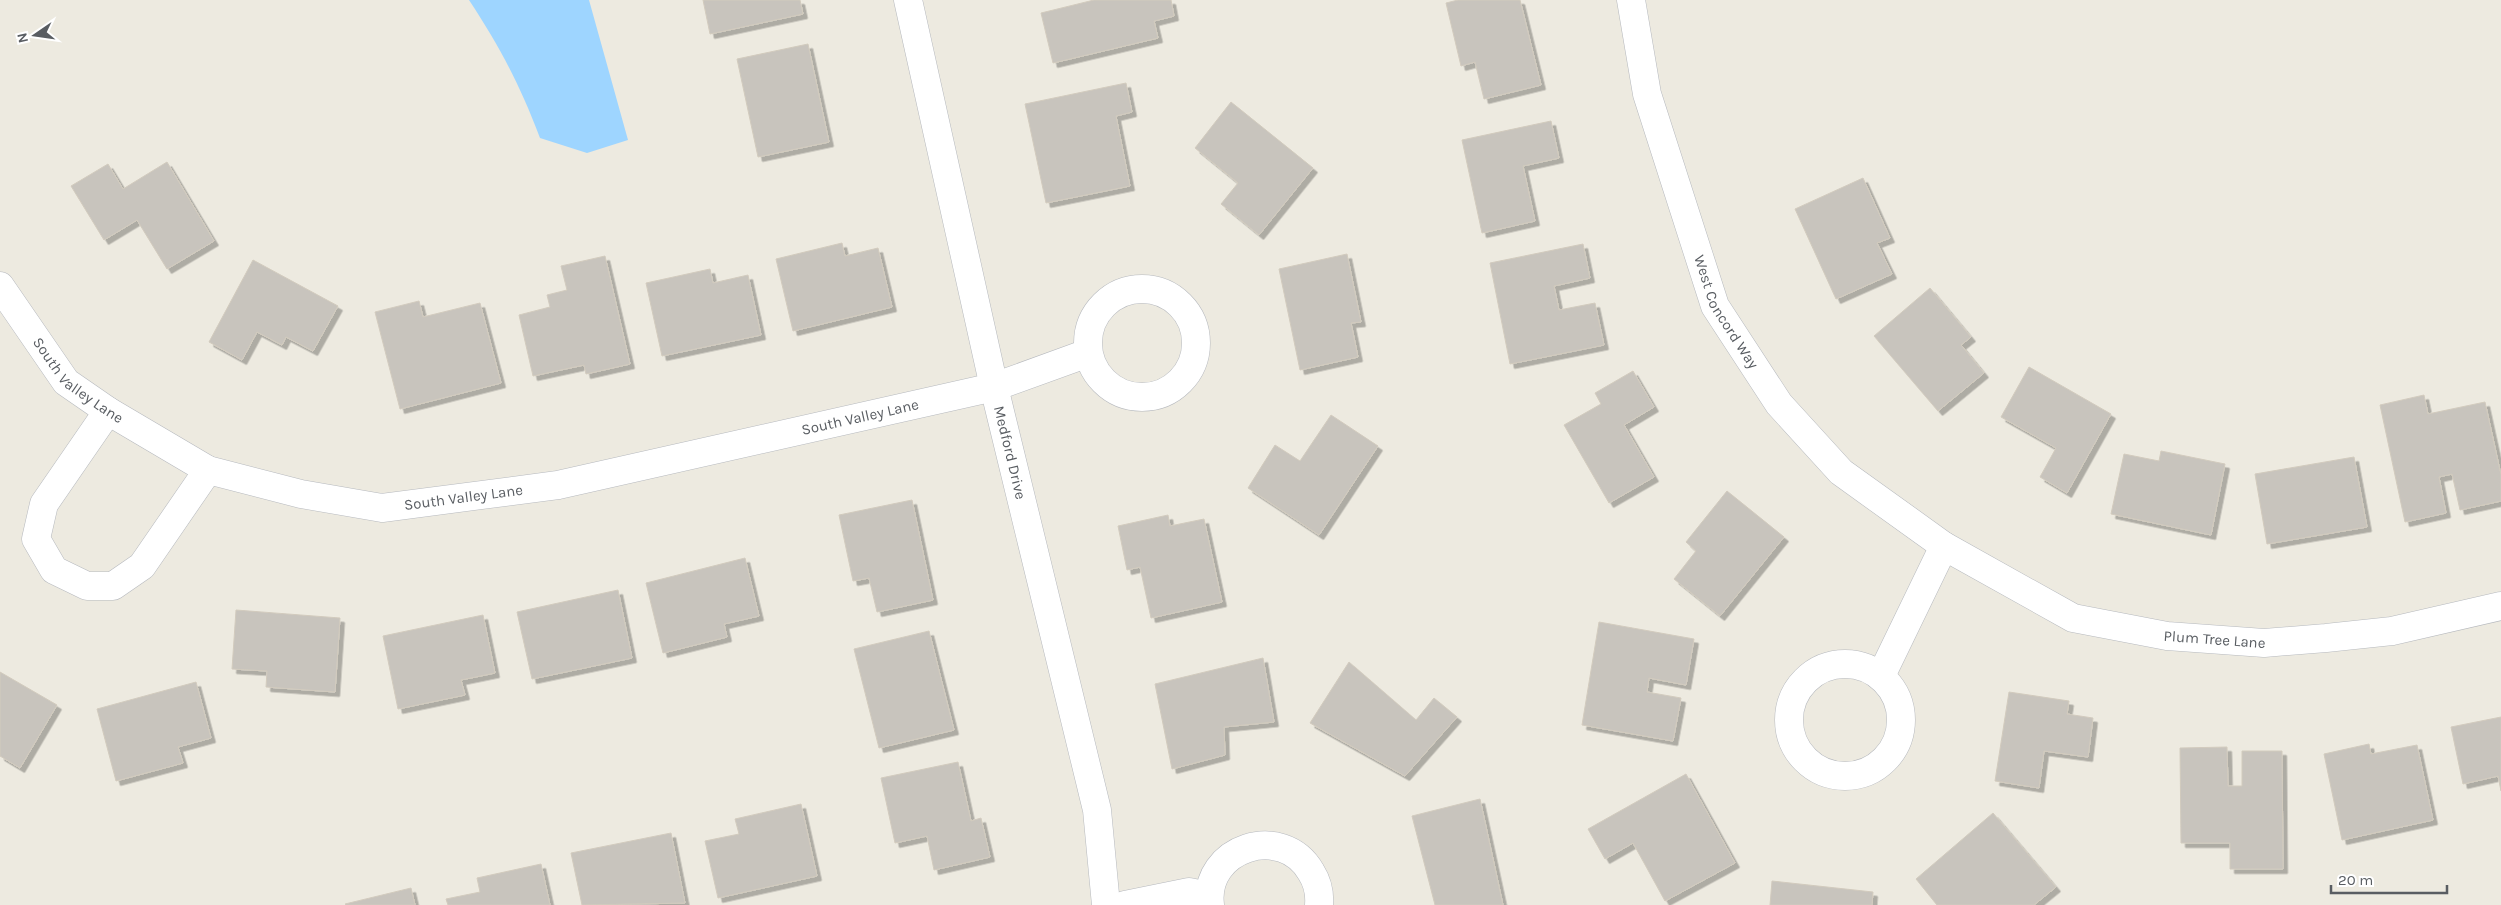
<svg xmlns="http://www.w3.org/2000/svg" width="2501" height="905" viewBox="0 0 2501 905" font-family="Karla,sans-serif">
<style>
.water{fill:#9ed5ff}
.building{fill:#c8c4bd;stroke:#d2cbbe;filter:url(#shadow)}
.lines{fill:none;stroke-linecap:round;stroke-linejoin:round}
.street-casing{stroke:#b6b9be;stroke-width:29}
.street{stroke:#fff;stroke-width:28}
.labels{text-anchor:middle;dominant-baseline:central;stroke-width:5;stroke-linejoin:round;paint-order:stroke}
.street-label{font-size:15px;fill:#595d62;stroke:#fff}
</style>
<defs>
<filter id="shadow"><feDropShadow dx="4.5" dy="4.5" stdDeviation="0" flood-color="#0004"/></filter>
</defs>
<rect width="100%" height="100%" fill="#edeae0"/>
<!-- water -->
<path class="water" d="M469 0H589L628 140 587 153 540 138C520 85 500 47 469 0Z"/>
<!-- building -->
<g class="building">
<polygon points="703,0 800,0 803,14 710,34"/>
<polygon points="1094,0 1171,0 1174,16 1154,21 1158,38 1053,63 1041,13"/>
<polygon points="1458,0 1520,0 1541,85 1484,99 1475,62 1461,66 1446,3"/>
<polygon points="808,44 829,142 758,157 737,59"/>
<polygon points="1126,83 1132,112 1116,116 1130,186 1046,203 1025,104"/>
<polygon points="1231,102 1313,168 1259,235 1221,204 1238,183 1195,148"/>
<polygon points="1551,121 1559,158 1523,166 1535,221 1482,233 1462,140"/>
<polygon points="167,162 214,241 167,269 137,220 104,240 71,186 108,164 123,189"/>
<polygon points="1863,178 1890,238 1877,243 1892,274 1836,299 1795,209"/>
<polygon points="842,243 845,256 878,248 892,307 793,331 776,259"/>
<polygon points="1583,244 1590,278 1554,286 1559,310 1595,303 1604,345 1510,364 1490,263"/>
<polygon points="1347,254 1361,322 1351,323 1358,357 1300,370 1279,269"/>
<polygon points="605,256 630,364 586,374 584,365 533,376 519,315 550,307 547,295 567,290 561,266"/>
<polygon points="253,260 338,306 313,351 286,337 282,345 257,332 242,360 209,342"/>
<polygon points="710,269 713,283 748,275 761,335 662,356 646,283"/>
<polygon points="1930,288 1971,337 1961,345 1984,373 1938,411 1874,336"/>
<polygon points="419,301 423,317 480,303 501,383 400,409 375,312"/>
<polygon points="2029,367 2111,414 2067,493 2040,477 2056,448 2001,417"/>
<polygon points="1633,371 1654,407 1624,425 1654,477 1609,503 1564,425 1601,404 1595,393"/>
<polygon points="2424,395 2428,414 2485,402 2501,475 2501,501 2460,510 2452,474 2439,477 2446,513 2405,522 2380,405"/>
<polygon points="1331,415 1378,446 1319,535 1248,488 1275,445 1300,461"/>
<polygon points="2161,451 2225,464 2211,535 2111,514 2124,454 2159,461"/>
<polygon points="2354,457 2367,527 2267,544 2255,474"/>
<polygon points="1727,491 1784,537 1720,616 1674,579 1696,551 1686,542"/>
<polygon points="912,500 933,600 877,612 869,578 853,581 839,515"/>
<polygon points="1168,515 1170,526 1204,519 1222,602 1151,618 1140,567 1127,570 1118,526"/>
<polygon points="745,558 759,616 724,624 727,637 663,653 646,583"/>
<polygon points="618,590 632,658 532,679 517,612"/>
<polygon points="236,610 340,618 335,692 266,687 267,671 232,669"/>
<polygon points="483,615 495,673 461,680 465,695 398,709 383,636"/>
<polygon points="1599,622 1694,639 1686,685 1649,678 1647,692 1681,698 1673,741 1582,725"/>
<polygon points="929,631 954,730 879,748 854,649"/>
<polygon points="1263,658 1274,722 1224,727 1225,755 1172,769 1155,684"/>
<polygon points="1349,662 1416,720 1434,698 1457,717 1405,776 1310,723"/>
<polygon points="0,672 57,705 20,768 0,756"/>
<polygon points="196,682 211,738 178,747 183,763 116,781 97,709"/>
<polygon points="2009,692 2069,701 2067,714 2093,718 2088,757 2044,751 2039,788 1995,781"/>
<polygon points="2501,717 2501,791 2498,776 2463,784 2451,727"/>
<polygon points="2369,744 2371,754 2417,745 2433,820 2342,840 2324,754"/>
<polygon points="2227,747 2228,786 2242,786 2242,751 2282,751 2283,869 2230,869 2230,843 2181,843 2180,748"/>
<polygon points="958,762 971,821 981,818 990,857 934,870 927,836 895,843 881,778"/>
<polygon points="1686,774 1735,863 1665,901 1633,843 1605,859 1588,829"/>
<polygon points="1480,799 1503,905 1435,905 1412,816"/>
<polygon points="801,804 817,876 718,898 705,841 739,834 735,819"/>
<polygon points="1993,813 2056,887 2034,905 1937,905 1916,879"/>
<polygon points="671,833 685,903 582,905 571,853"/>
<polygon points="541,864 550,905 448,905 446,899 480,892 477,878"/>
<polygon points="1772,881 1873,892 1872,905 1770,905"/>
<polygon points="411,888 415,905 346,905 345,904"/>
</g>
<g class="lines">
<!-- street casing -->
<g class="street-casing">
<g id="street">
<path id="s1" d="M908 0 994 387 1097 810 1106 905"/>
<path id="s2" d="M1631 0 1647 94 1715 306 1779 404 1841 472 1944 546 2073 618 2167 636 2264 643 2326 638 2392 631 2501 606"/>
<path id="s3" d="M0 286 66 382 108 411 208 470 301 494 382 508 558 485 994 387 1088 353"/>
<circle cx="1142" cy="343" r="54"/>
<polyline points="108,411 44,504 36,539 54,570 87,586 113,586 142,566 208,470"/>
<circle cx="1845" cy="720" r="56"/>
<polyline points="1881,676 1944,546"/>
<polyline points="1125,905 1189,892 1209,896"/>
<path d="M1210 905C1203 848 1282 822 1311 872 1318 883 1320 893 1319 905"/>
</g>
</g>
<!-- street -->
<use href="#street" class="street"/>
</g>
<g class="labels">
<!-- street labels -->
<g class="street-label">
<text stroke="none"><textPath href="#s2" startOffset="328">West Concord Way</textPath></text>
<text stroke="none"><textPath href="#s3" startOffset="124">South Valley Lane</textPath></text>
<text stroke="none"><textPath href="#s3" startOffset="949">South Valley Lane</textPath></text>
<text stroke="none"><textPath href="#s1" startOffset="464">Medford Drive</textPath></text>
<text stroke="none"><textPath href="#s3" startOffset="544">South Valley Lane</textPath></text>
<text stroke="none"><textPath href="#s2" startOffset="945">Plum Tree Lane</textPath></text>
</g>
</g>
<!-- north arrow -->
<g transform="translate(35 35) rotate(257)" stroke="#ffffff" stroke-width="4" paint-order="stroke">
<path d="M0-4L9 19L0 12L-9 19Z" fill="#595d62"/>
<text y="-8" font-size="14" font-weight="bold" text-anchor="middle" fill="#595d62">N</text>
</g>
<!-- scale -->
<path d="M2331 885v8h116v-8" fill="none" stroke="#595d62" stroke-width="2.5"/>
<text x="2338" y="885" font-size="15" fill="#595d62" stroke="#ffffff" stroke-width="4" paint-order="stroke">20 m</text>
</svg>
